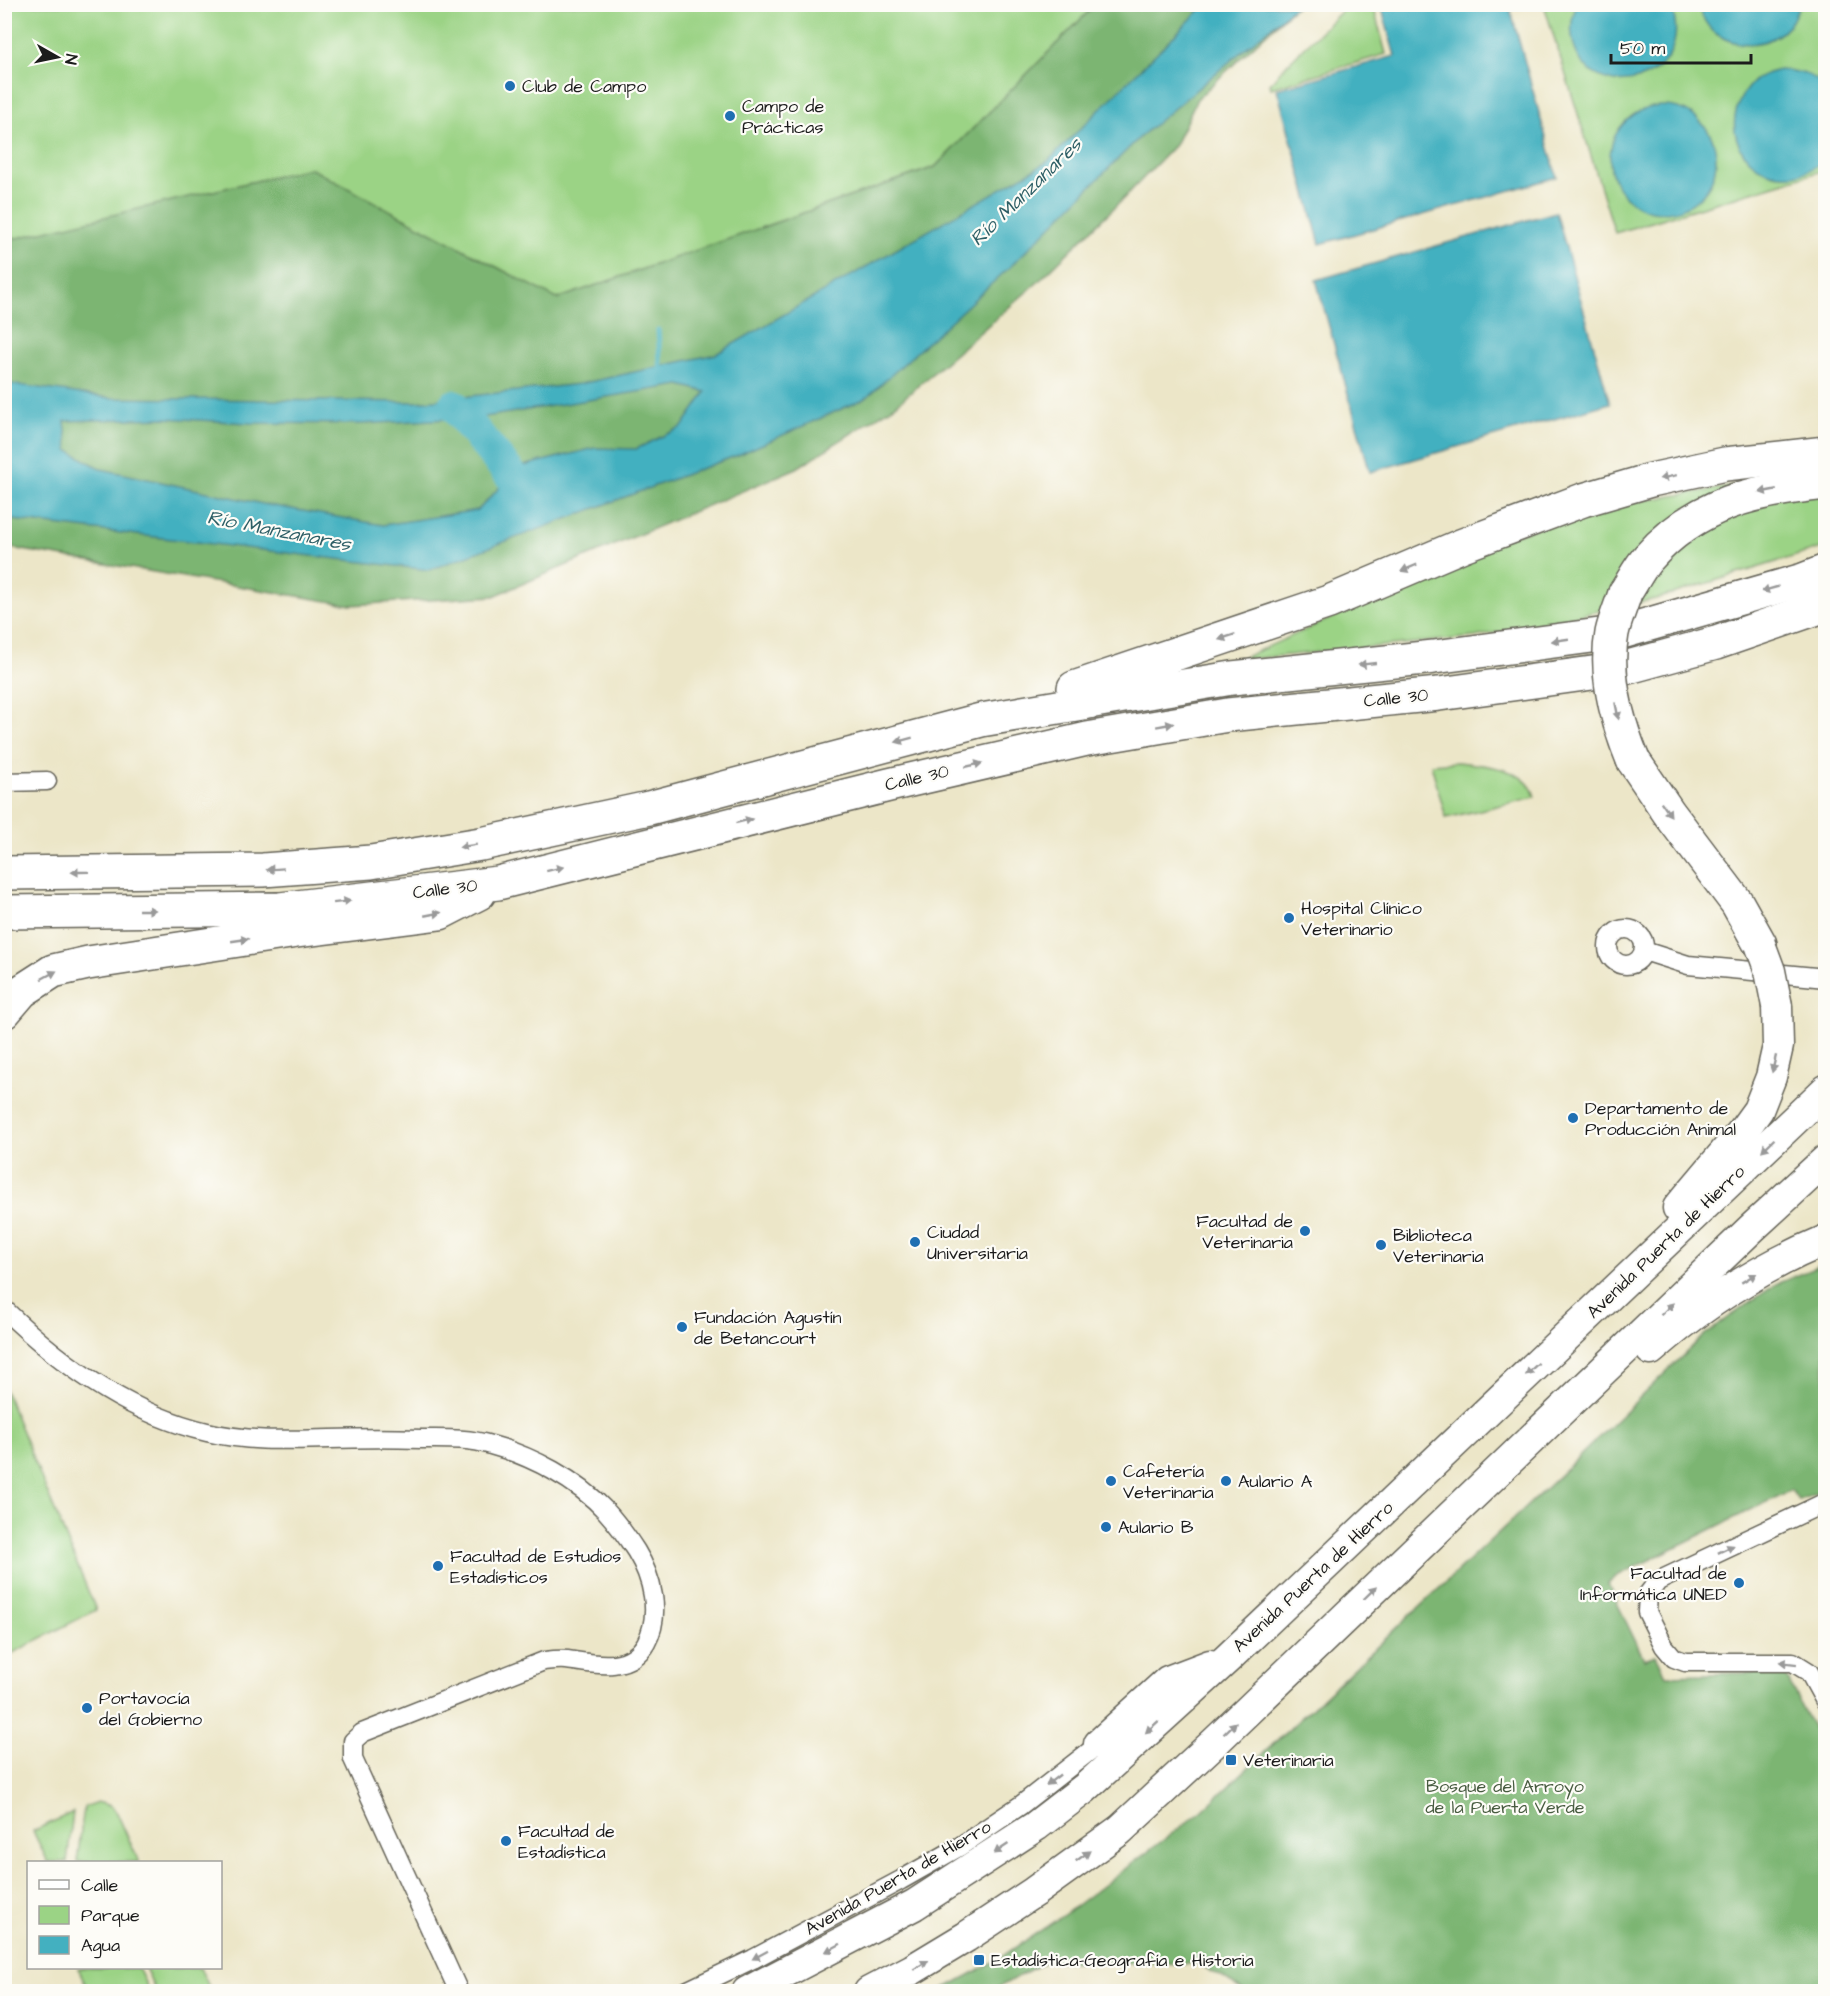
<svg xmlns="http://www.w3.org/2000/svg" width="1830" height="1996" viewBox="0 0 1830 1996" font-family="'Architects Daughter',sans-serif">
<style>
.green{fill:#9bd385;stroke:#5c7850;stroke-width:1.5}
.forest{fill:#7cb572;stroke:#4c6847;stroke-width:1.5}
.water{fill:#43b0c0;stroke:#30666e;stroke-width:1.5;fill-rule:evenodd}
.lines{fill:none;stroke-linecap:round;stroke-linejoin:round}
.stream{stroke:#43b0c0;stroke-width:5}
.river{stroke:#43b0c0;stroke-width:33}
.minor-casing{stroke:#656358;stroke-width:21}
.trunk-casing{stroke:#656358;stroke-width:33}
.motorway-casing{stroke:#656358;stroke-width:36}
.minor{stroke:#fff;stroke-width:18}
.trunk{stroke:#fff;stroke-width:30}
.motorway{stroke:#fff;stroke-width:33}
.trunk-bridge-casing{stroke:#656358;stroke-width:33;stroke-linecap:butt}
.motorway-bridge-casing{stroke:#656358;stroke-width:36;stroke-linecap:butt}
.trunk-bridge{stroke:#fff;stroke-width:30}
.motorway-bridge{stroke:#fff;stroke-width:33}
.oneway{fill:#999}
.poi-dot{fill:#1f6fb2;stroke:#fdfcf7;stroke-width:2}
.labels{text-anchor:middle;dominant-baseline:central;stroke-width:4.5;stroke-linejoin:round;paint-order:stroke}
.poi-label{font-size:18px;fill:#1c1c1c;stroke:#fdfcf7;text-anchor:start}
.street-label{font-size:18px;fill:#1c1c1c;stroke:#fdfcf7}
.park-label{font-size:18px;fill:#485c41;stroke:#fdfcf7}
.water-label{font-size:20px;font-style:italic;fill:#2e5f66;stroke:#fdfcf7}
</style>
<rect width="100%" height="100%" fill="#fdfcf7"/>
<filter id="ink" filterUnits="userSpaceOnUse"><feTurbulence type="fractalNoise" baseFrequency=".0167" numOctaves="2"/><feDisplacementMap in="SourceGraphic" scale="12" xChannelSelector="R" yChannelSelector="G"/><feConvolveMatrix kernelMatrix="1 2 1 2 8 2 1 2 1" color-interpolation-filters="sRGB"/></filter>
<filter id="wash" filterUnits="userSpaceOnUse"><feTurbulence type="fractalNoise" baseFrequency=".008" numOctaves="4" result="noise"/><feDisplacementMap in="SourceGraphic" scale="24" xChannelSelector="R" yChannelSelector="G"/><feGaussianBlur stdDeviation="1.35" result="paint"/><feColorMatrix in="noise" values="0 0 0 0 0 0 0 0 0 0 0 0 0 0 0 0 0 1.4 0 .05"/><feComposite in="paint" operator="in"/></filter>
<g filter="url(#wash)">
<rect width="100%" height="100%" fill="#ece6c8"/>
<!-- green -->
<g class="green">
<polygon points="1349,4 1373,5 1386,54 1271,88 1270,84 1282,69"/>
<polygon points="4,5 1095,5 935,167 557,299 310,168 5,241"/>
<polygon points="1544,5 1825,5 1825,170 1615,233"/>
<polygon points="1781,479 1825,480 1825,547 1656,599 1475,637 1238,660 1363,604 1483,545 1602,507"/>
<path d="M1457 762C1482 765 1528 767 1535 797L1446 818 1431 764Z"/>
<polygon points="4,1388 96,1610 5,1657 4,1657"/>
<polygon points="97,1802 111,1806 117,1813 139,1862 77,1862 84,1807"/>
<polygon points="73,1812 67,1862 48,1862 33,1831"/>
<polygon points="78,1968 138,1968 149,1991 89,1991"/>
<polygon points="145,1968 200,1968 211,1991 156,1991"/>
</g>
<!-- forest -->
<g class="forest">
<polygon points="1095,5 1297,5 1197,99 1175,145 1126,196 1037,283 896,405 797,468 494,596 351,605 5,547 4,241 310,168 557,299 935,167"/>
<polygon points="1825,1264 1825,1491 1798,1500 1791,1490 1617,1576 1608,1584 1644,1659 1656,1655 1666,1675 1784,1672 1825,1753 1825,1991 1246,1992 1199,1964 1046,1961 992,1991 940,1991 995,1961 1065,1914 1202,1811 1560,1475 1704,1335 1776,1284"/>
</g>
<!-- water -->
<g class="water">
<path d="M1205 5H1297L1140 137 1011 266 866 398 738 455 429 570 5 519V383L111 398 416 402 580 384 716 354 1047 162ZM680 385 706 392 682 427 636 449 595 448 519 467 478 510 383 525 263 504 101 469 68 450 65 421 164 418 249 423 361 424 485 417Z"/>
<polygon points="1381,5 1509,5 1557,177 1320,244 1277,89 1395,56"/>
<path d="M1577 5H1671C1698 82 1596 108 1575 49 1570 33 1570 20 1577 5Z"/>
<path d="M1697 5V4L1800 5C1797 10 1795 16 1792 21 1776 46 1741 50 1718 35 1707 28 1702 16 1697 5Z"/>
<path d="M1779 70C1798 71 1812 73 1825 87V159C1781 201 1715 155 1740 100 1744 91 1752 81 1761 76 1767 73 1773 72 1779 70Z"/>
<circle cx="1663" cy="159" r="53"/>
<polygon points="1556,212 1610,403 1370,472 1316,280"/>
</g>
<g class="lines">
<!-- stream -->
<polyline class="stream" points="658,330 661,373"/>
<!-- river -->
<polyline class="river" points="454,406 538,508"/>
</g>
</g>
<g filter="url(#ink)">
<g class="lines">
<!-- minor casing -->
<g class="minor-casing">
<g id="minor">
<polyline points="4,782 47,781"/>
<circle cx="1626" cy="947" r="18"/>
<polyline points="1644,951 1688,965 1826,978"/>
<path d="M4 1309C60 1364 130 1414 207 1432 248 1442 288 1440 330 1439 361 1438 392 1438 422 1439 445 1439 469 1438 491 1445 532 1456 577 1480 606 1511 617 1523 627 1537 636 1551 652 1577 662 1614 646 1643 629 1673 594 1664 567 1660 559 1659 552 1660 544 1661L362 1733 353 1741V1759L459 1992"/>
<polyline points="1826,1502 1658,1581 1648,1594 1647,1612 1664,1646 1674,1658 1685,1662 1793,1662 1809,1672 1826,1703"/>
<polyline points="684,1992 753,1959 901,1880 959,1847 1021,1805 1099,1744"/>
</g>
</g>
<!-- trunk casing -->
<g class="trunk-casing">
<g id="trunk">
<polyline points="1678,1208 1742,1132 1758,1110 1771,1077 1778,1046 1777,1006"/>
<path d="M1651 1350C1703 1304 1761 1267 1826 1240"/>
<polyline points="1099,1744 1168,1681 1210,1665"/>
<polyline points="747,1992 914,1905 1036,1826 1084,1789 1227,1659 1826,1090"/>
<polyline points="869,1992 913,1969 966,1937 1034,1892 1120,1830 1215,1742 1752,1228 1826,1160"/>
</g>
</g>
<!-- motorway casing -->
<g class="motorway-casing">
<g id="motorway">
<path d="M1625 593C1633 581 1639 568 1648 558 1696 503 1756 490 1826 483"/>
<polyline points="1074,688 1329,602 1463,545 1583,500 1651,480 1725,464 1826,453"/>
<polyline points="1633,760 1669,813 1737,903 1760,944"/>
<polyline points="4,873 263,870 371,862 481,844 649,808 981,720 1232,678 1434,657 1622,632 1803,580 1826,571"/>
<polyline points="4,912 280,909 498,883 889,785 1087,739 1228,715 1439,694 1621,669 1716,643 1826,605"/>
<polyline points="4,1012 22,991 53,971 88,963 297,931 440,913 479,893"/>
</g>
</g>
<!-- minor -->
<use href="#minor" class="minor"/>
<!-- trunk -->
<use href="#trunk" class="trunk"/>
<!-- motorway -->
<use href="#motorway" class="motorway"/>
<!-- trunk-bridge casing -->
<g class="trunk-bridge-casing">
<polyline id="trunk-bridge" points="1760,944 1770,971 1777,1006"/>
</g>
<!-- motorway-bridge casing -->
<g class="motorway-bridge-casing">
<path id="motorway-bridge" d="M1625 593C1621 606 1615 619 1612 633 1604 676 1617 721 1633 760"/>
</g>
<!-- trunk-bridge -->
<use href="#trunk-bridge" class="trunk-bridge"/>
<!-- motorway-bridge -->
<use href="#motorway-bridge" class="motorway-bridge"/>
</g>
<!-- one-way arrows -->
<defs><path id="oneway-solid" d="M-6-.8H1V-3.2L6.5 0L1 3.2V.8H-6Z" transform="scale(1.5)"/></defs>
<g class="oneway">
<use href="#oneway-solid" transform="translate(1668 477) rotate(168)"/>
<use href="#oneway-solid" transform="translate(1768 491) rotate(169)"/>
<use href="#oneway-solid" transform="translate(1409 568) rotate(157)"/>
<use href="#oneway-solid" transform="translate(1770 589) rotate(164)"/>
<use href="#oneway-solid" transform="translate(1227 637) rotate(161)"/>
<use href="#oneway-solid" transform="translate(1560 640) rotate(172)"/>
<use href="#oneway-solid" transform="translate(1367 664) rotate(174)"/>
<use href="#oneway-solid" transform="translate(1617 711) rotate(79)"/>
<use href="#oneway-solid" transform="translate(1165 725) rotate(-10)"/>
<use href="#oneway-solid" transform="translate(904 740) rotate(165)"/>
<use href="#oneway-solid" transform="translate(974 765) rotate(-13)"/>
<use href="#oneway-solid" transform="translate(1666 809) rotate(55)"/>
<use href="#oneway-solid" transform="translate(744 821) rotate(-14)"/>
<use href="#oneway-solid" transform="translate(468 846) rotate(171)"/>
<use href="#oneway-solid" transform="translate(275 869) rotate(176)"/>
<use href="#oneway-solid" transform="translate(555 869) rotate(-14)"/>
<use href="#oneway-solid" transform="translate(80 872) rotate(179)"/>
<use href="#oneway-solid" transform="translate(342 902) rotate(-7)"/>
<use href="#oneway-solid" transform="translate(147 910)"/>
<use href="#oneway-solid" transform="translate(433 914) rotate(-11)"/>
<use href="#oneway-solid" transform="translate(240 940) rotate(-8)"/>
<use href="#oneway-solid" transform="translate(49 975) rotate(-28)"/>
<use href="#oneway-solid" transform="translate(1774 1064) rotate(103)"/>
<use href="#oneway-solid" transform="translate(1768 1145) rotate(136)"/>
<use href="#oneway-solid" transform="translate(1749 1278) rotate(-31)"/>
<use href="#oneway-solid" transform="translate(1667 1309) rotate(-44)"/>
<use href="#oneway-solid" transform="translate(1532 1369) rotate(137)"/>
<use href="#oneway-solid" transform="translate(1726 1549) rotate(-25)"/>
<use href="#oneway-solid" transform="translate(1370 1593) rotate(-44)"/>
<use href="#oneway-solid" transform="translate(1788 1663) rotate(-173)"/>
<use href="#oneway-solid" transform="translate(1152 1727) rotate(138)"/>
<use href="#oneway-solid" transform="translate(1230 1728) rotate(-44)"/>
<use href="#oneway-solid" transform="translate(1053 1780) rotate(142)"/>
<use href="#oneway-solid" transform="translate(1001 1849) rotate(146)"/>
<use href="#oneway-solid" transform="translate(1083 1856) rotate(-36)"/>
<use href="#oneway-solid" transform="translate(833 1948) rotate(152)"/>
<use href="#oneway-solid" transform="translate(760 1955) rotate(152)"/>
<use href="#oneway-solid" transform="translate(921 1965) rotate(-31)"/>
</g>
</g>
<!-- markers -->
<g class="poi-dot">
<circle cx="510" cy="86" r="6"/>
<circle cx="730" cy="116" r="6"/>
<circle cx="1289" cy="918" r="6"/>
<circle cx="1573" cy="1118" r="6"/>
<circle cx="1305" cy="1231" r="6"/>
<circle cx="915" cy="1242" r="6"/>
<circle cx="1381" cy="1245" r="6"/>
<circle cx="682" cy="1327" r="6"/>
<circle cx="1111" cy="1481" r="6"/>
<circle cx="1226" cy="1481" r="6"/>
<circle cx="1106" cy="1527" r="6"/>
<circle cx="438" cy="1566" r="6"/>
<circle cx="1739" cy="1583" r="6"/>
<circle cx="87" cy="1708" r="6"/>
<rect x="1225" y="1754" width="12" height="12" rx="3"/>
<circle cx="506" cy="1841" r="6"/>
<rect x="973" y="1954" width="12" height="12" rx="3"/>
</g>
<g class="labels">
<!-- poi labels -->
<g class="poi-label">
<text x="522" y="86">Club de Campo</text>
<text x="742" y="106">Campo de<tspan x="742" dy="21">Prácticas</tspan></text>
<text x="1301" y="908">Hospital Clínico<tspan x="1301" dy="21">Veterinario</tspan></text>
<text x="1585" y="1108">Departamento de<tspan x="1585" dy="21">Producción Animal</tspan></text>
<text x="1293" y="1221" text-anchor="end">Facultad de<tspan x="1293" dy="21">Veterinaria</tspan></text>
<text x="927" y="1232">Ciudad<tspan x="927" dy="21">Universitaria</tspan></text>
<text x="1393" y="1235">Biblioteca<tspan x="1393" dy="21">Veterinaria</tspan></text>
<text x="694" y="1317">Fundación Agustín<tspan x="694" dy="21">de Betancourt</tspan></text>
<text x="1123" y="1471">Cafetería<tspan x="1123" dy="21">Veterinaria</tspan></text>
<text x="1238" y="1481">Aulario A</text>
<text x="1118" y="1527">Aulario B</text>
<text x="450" y="1556">Facultad de Estudios<tspan x="450" dy="21">Estadísticos</tspan></text>
<text x="1727" y="1573" text-anchor="end">Facultad de<tspan x="1727" dy="21">Informática UNED</tspan></text>
<text x="99" y="1698">Portavocía<tspan x="99" dy="21">del Gobierno</tspan></text>
<text x="1243" y="1760">Veterinaria</text>
<text x="518" y="1831">Facultad de<tspan x="518" dy="21">Estadística</tspan></text>
<text x="991" y="1960">Estadística-Geografía e Historia</text>
</g>
<!-- street labels -->
<g class="street-label">
<text transform="translate(1396 698) rotate(-6)">Calle 30</text>
<text transform="translate(917 778) rotate(-13)">Calle 30</text>
<text transform="translate(445 889) rotate(-7)">Calle 30</text>
<text transform="translate(1666 1242) rotate(-44)">Avenida Puerta de Hierro</text>
<text transform="translate(1313 1577) rotate(-43)">Avenida Puerta de Hierro</text>
<text transform="translate(898 1878) rotate(-30)">Avenida Puerta de Hierro</text>
</g>
<!-- park labels -->
<g class="park-label">
<text x="1505" y="1786">Bosque del Arroyo<tspan x="1505" dy="21">de la Puerta Verde</tspan></text>
</g>
<!-- water labels -->
<g class="water-label">
<text transform="translate(1026 192) rotate(-44)">Río Manzanares</text>
<text transform="translate(279 531) rotate(11)">Río Manzanares</text>
</g>
</g>
<!-- margin -->
<rect width="1830" height="1996" fill="none" stroke="#fdfcf7" stroke-width="24"/>
<!-- legend -->
<rect x="27" y="1861" width="195" height="108" fill="#fdfcf7" stroke="#a3a29f" stroke-width="1.5"/>
<rect x="39" y="1880" width="30" height="9" fill="#ffffff" stroke="#a3a29f" stroke-width="1.5"/>
<text x="81" y="1891" font-size="18" fill="#1c1c1c">Calle</text>
<rect x="39" y="1906" width="30" height="18" fill="#9bd385" stroke="#a3a29f" stroke-width="1.5"/>
<text x="81" y="1921" font-size="18" fill="#1c1c1c">Parque</text>
<rect x="39" y="1936" width="30" height="18" fill="#43b0c0" stroke="#a3a29f" stroke-width="1.5"/>
<text x="81" y="1951" font-size="18" fill="#1c1c1c">Agua</text>
<!-- north arrow -->
<g transform="translate(57 57) rotate(99)" stroke="#fdfcf7" stroke-width="4.5" paint-order="stroke">
<path d="M0-4.5L10 22L0 15L-10 22Z" fill="#1c1c1c"/>
<text y="-9" font-size="16" font-weight="bold" text-anchor="middle" fill="#1c1c1c">N</text>
</g>
<!-- scale -->
<path d="M1611 54v9h140v-9" fill="none" stroke="#1c1c1c" stroke-width="3"/>
<text x="1620" y="54" font-size="18" fill="#1c1c1c" stroke="#fdfcf7" stroke-width="4.5" paint-order="stroke">50 m</text>
</svg>
